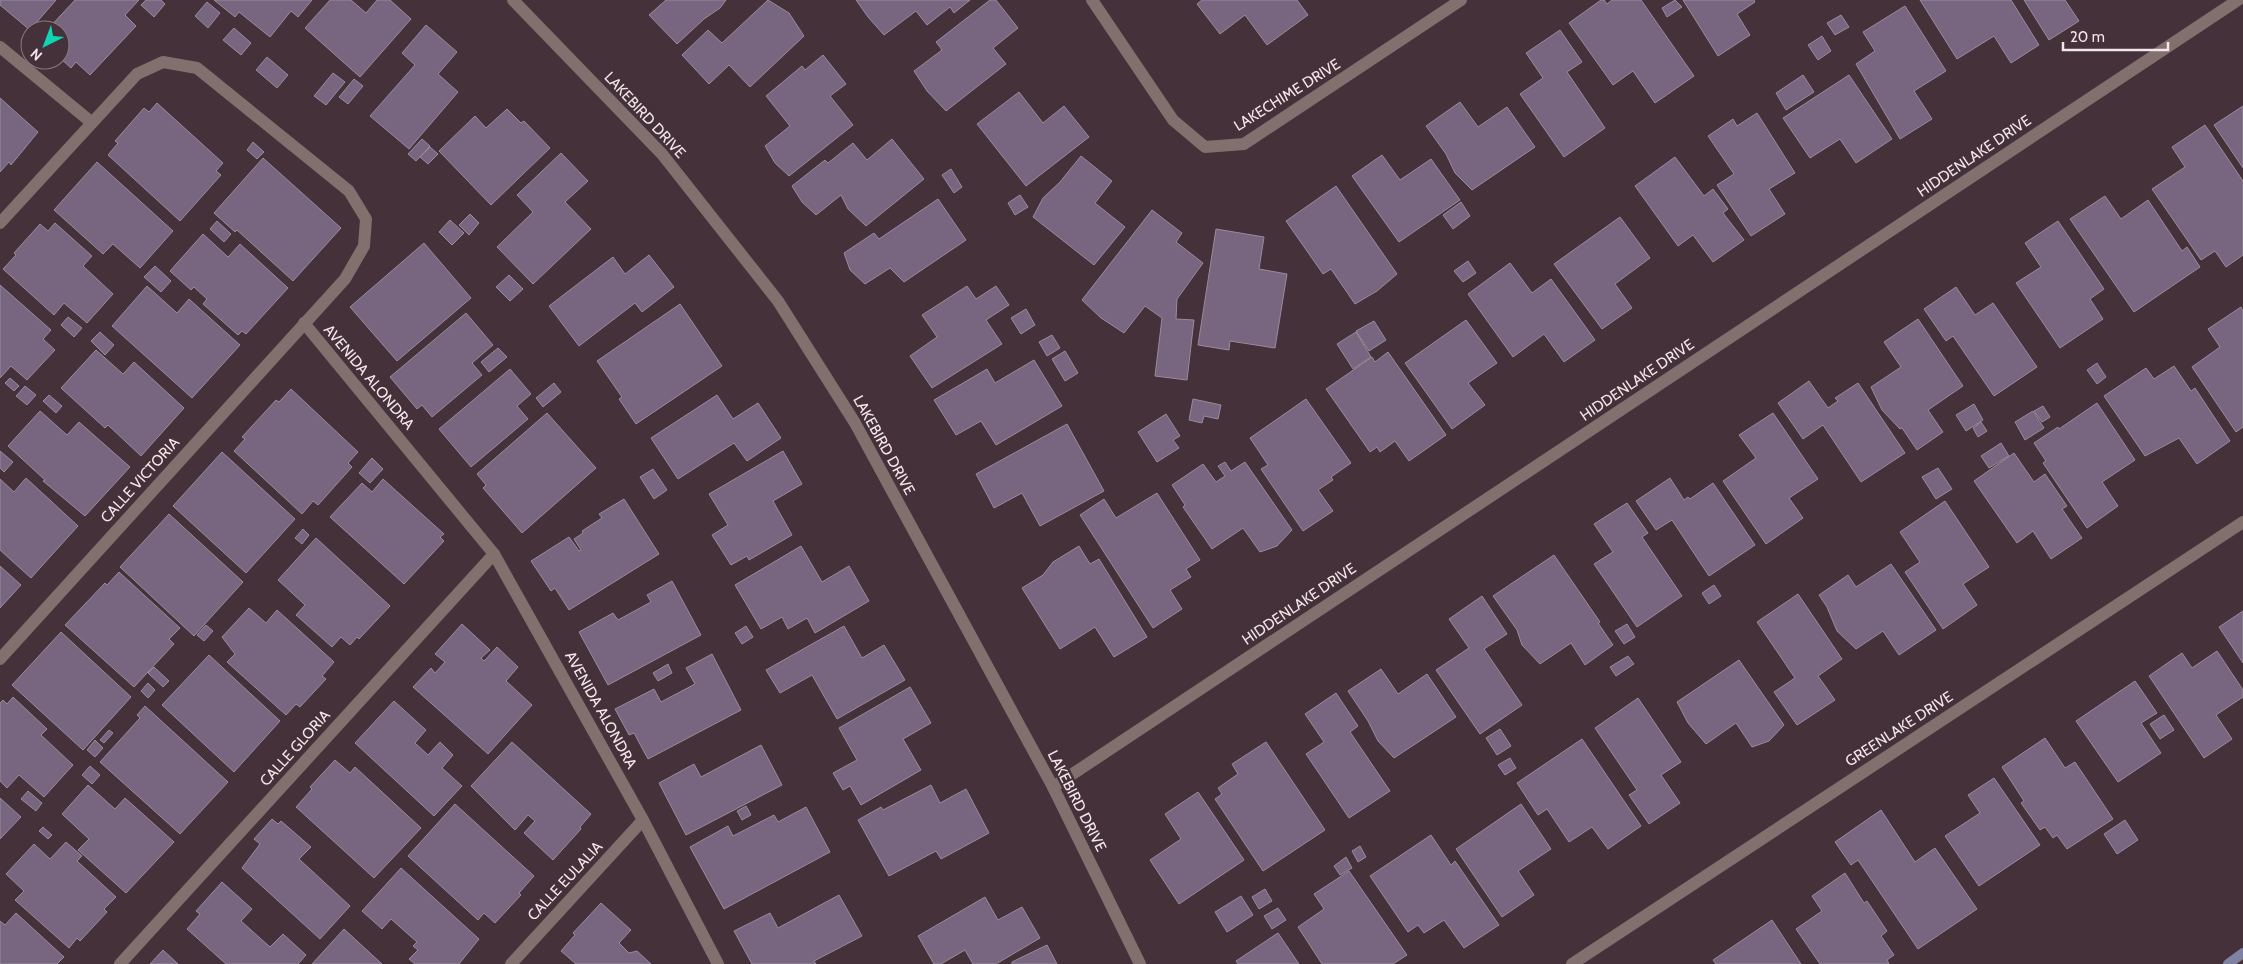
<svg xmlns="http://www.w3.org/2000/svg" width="2243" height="964" viewBox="0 0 2243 964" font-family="Cabin,sans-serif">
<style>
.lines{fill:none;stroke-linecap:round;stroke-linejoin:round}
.stream{stroke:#7f82a1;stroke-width:10}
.building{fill:#786580;stroke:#988c9d}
.minor{stroke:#81706e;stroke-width:12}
.labels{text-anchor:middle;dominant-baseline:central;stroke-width:5;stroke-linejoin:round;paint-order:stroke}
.street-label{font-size:15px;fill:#f4e7ec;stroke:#443139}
</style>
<rect width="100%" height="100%" fill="#443139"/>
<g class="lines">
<!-- stream -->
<polyline class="stream" points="2228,964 2243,953"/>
</g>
<!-- building -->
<g class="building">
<polygon points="0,0 56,0 30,30 0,5"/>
<polygon points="75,0 139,0 125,15 136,26 90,75 76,62 71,68 60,58 60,30 47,30"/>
<polygon points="146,0 161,0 165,4 154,17 141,5"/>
<polygon points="214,0 312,0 298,17 291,11 270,37 239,12 235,17"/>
<polygon points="330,0 351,0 366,13 377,0 390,0 411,19 360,77 305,28"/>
<polygon points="666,0 726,0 720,8 704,19 677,44 649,15"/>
<polygon points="768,0 789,13 804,36 750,87 729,65 709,84 682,55 708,30 722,43"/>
<polygon points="856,0 970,0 954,13 950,7 927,25 916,11 884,35 868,17"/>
<polygon points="990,0 996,0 1018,28 993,48 1006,64 946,111 927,91 914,71 942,50 936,42"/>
<polygon points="1202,0 1297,0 1308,15 1267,45 1245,15 1220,34 1197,4"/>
<polygon points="1601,0 1604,0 1607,4 1612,0 1641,0 1694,76 1655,103 1633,71 1613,85 1569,23"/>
<polygon points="1675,0 1682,7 1667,17 1662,8"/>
<polygon points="1683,0 1754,0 1755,2 1737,14 1750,35 1718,56"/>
<polygon points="1920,0 2011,0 2039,45 2011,63 1994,36 1957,59"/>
<polygon points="2024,0 2065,0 2079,21 2049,40"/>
<polygon points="207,2 220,13 208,28 195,16"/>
<polygon points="1905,6 1946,71 1914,91 1932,119 1900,139 1856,64 1875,51 1863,32"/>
<polygon points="1841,15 1849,27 1835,35 1827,23"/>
<polygon points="426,25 457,52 438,74 458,92 409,149 370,116 415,65 402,53"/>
<polygon points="234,28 251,43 241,55 223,40"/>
<polygon points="1560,30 1582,62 1567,72 1605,128 1564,157 1520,94 1543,78 1526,53"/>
<polygon points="1822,36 1831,51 1818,60 1808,45"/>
<polygon points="823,55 846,84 830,96 853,125 789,176 775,163 765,146 790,126 766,96 802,66 805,70"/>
<polygon points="267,57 288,75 277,88 256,70"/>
<polygon points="333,73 345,82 326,105 314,96"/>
<polygon points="1803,75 1814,92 1786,110 1776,93"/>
<polygon points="1849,75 1892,139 1856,163 1840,139 1810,158 1783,118"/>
<polygon points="354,79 363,86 348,104 339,97"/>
<polygon points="1019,92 1043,123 1064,106 1089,137 1026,186 977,124"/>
<polygon points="0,98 38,132 11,165 9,162 0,172"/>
<polygon points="1460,102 1478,127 1507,107 1535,147 1472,190 1455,173 1446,154 1426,126"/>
<polygon points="157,103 223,163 216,171 221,175 180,221 108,155 118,143 115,141 144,108 149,112"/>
<polygon points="2243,106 2243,168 2214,125"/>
<polygon points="507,109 521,123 524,121 550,148 491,205 439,151 475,116 486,128"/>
<polygon points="1757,113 1795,173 1769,189 1785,214 1751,236 1717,185 1734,174 1708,136 1733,119 1737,126"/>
<polygon points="2205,125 2243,181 2243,255 2226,267 2215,251 2201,260 2152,189 2185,167 2172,147"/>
<polygon points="422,139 430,146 416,161 408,154"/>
<polygon points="892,139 924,179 866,226 848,209 841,195 816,215 802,202 792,186 825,160 828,163 853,143 867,160"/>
<polygon points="253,142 264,152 257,159 247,150"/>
<polygon points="430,147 438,154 428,164 420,157"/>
<polygon points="561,153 588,181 565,202 591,229 533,284 497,247 533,212 517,195"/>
<polygon points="1382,155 1400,180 1431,159 1460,200 1399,242 1352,176"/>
<polygon points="1081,156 1112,181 1095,203 1125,227 1094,265 1033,217 1043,198 1060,182"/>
<polygon points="1675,157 1704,196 1713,189 1728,209 1723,213 1744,240 1713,262 1693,235 1678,246 1635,186"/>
<polygon points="263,158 341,228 293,281 237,230 235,232 214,213"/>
<polygon points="97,162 173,231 140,268 113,244 103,254 54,210"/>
<polygon points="951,169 962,187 954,193 942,175"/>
<polygon points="1336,186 1397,274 1377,291 1355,304 1331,269 1323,274 1286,221"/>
<polygon points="1020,195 1028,207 1015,215 1008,203"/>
<polygon points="2105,196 2121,219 2148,200 2182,251 2187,247 2200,267 2134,312 2070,219"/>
<polygon points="938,199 966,240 904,282 890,268 865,284 850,270 844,253 874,233 879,239"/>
<polygon points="1461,202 1470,216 1453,229 1443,215"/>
<polygon points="1152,210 1182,233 1176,242 1203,263 1177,299 1176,319 1194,320 1187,380 1155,376 1162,318 1145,306 1124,333 1101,318 1082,300"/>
<polygon points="470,214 479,223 469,235 459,225"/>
<polygon points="1620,217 1650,258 1615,284 1632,308 1602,329 1554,264"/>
<polygon points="450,220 464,233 452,245 439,232"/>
<polygon points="217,221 231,234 224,242 210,229"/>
<polygon points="2058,221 2104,289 2090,299 2103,319 2060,348 2016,283 2041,267 2025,243"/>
<polygon points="55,223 92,256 83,266 113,294 87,323 64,303 54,315 3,269 16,255 14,253 40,224 48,231"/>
<polygon points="1216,229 1264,237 1259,269 1287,274 1275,348 1230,341 1229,350 1198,345"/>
<polygon points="203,234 228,257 240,244 288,288 246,334 242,331 238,335 203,304 207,299 194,287 191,290 170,271"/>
<polygon points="424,243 471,298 397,361 350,307"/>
<polygon points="649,255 674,287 642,312 635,303 579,346 549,306 613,257 625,274"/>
<polygon points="1468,261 1476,273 1463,282 1454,271"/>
<polygon points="1510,263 1532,293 1551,279 1595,340 1564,362 1544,334 1513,357 1468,294"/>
<polygon points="155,266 171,281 161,292 144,277"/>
<polygon points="509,275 523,289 510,301 496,287"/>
<polygon points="0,285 51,330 43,339 55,350 27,380 11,366 0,378"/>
<polygon points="147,286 177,313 189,299 240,345 192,398 112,326"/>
<polygon points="967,286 976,299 996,286 1009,305 986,320 1002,344 932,388 910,356 937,337 922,315"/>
<polygon points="1956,287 1975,315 1993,303 2037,367 1994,396 1953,336 1946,341 1924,309"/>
<polygon points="680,304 722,366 636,424 619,399 622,397 597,361"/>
<polygon points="2241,307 2243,311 2243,427 2236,432 2192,367 2220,347 2208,329"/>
<polygon points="1026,309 1035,325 1021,334 1011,318"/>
<polygon points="466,313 493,345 472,363 482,375 432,417 422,405 417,409 390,377"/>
<polygon points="68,317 82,328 74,337 61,325"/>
<polygon points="1918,319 1963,386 1928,410 1943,432 1917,450 1902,428 1900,429 1882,410 1871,387 1901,367 1884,342"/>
<polygon points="1466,320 1497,363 1468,383 1485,405 1452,429 1405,363"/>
<polygon points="1374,321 1386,340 1369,351 1356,331"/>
<polygon points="100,332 114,345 105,355 91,341"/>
<polygon points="1356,332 1371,357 1353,369 1337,344"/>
<polygon points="1052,335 1060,348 1047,356 1039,342"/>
<polygon points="498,348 507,357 489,372 481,362"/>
<polygon points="96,350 123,374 134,362 184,408 141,456 108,425 105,428 61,388"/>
<polygon points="1065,351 1078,373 1065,381 1052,359"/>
<polygon points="1388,352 1446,435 1409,461 1395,441 1380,452 1377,447 1370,452 1326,389 1372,357 1375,362"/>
<polygon points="1034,360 1062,406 996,445 981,421 956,435 934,400 987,369 995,383"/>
<polygon points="2097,363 2106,377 2097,384 2087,370"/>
<polygon points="2174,366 2191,391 2195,388 2230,441 2197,464 2179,438 2145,456 2104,396 2146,368 2154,379"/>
<polygon points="510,369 531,394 517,406 528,419 471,467 439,429"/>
<polygon points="10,378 19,386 14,391 5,383"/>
<polygon points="1809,381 1828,408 1838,401 1835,398 1858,383 1905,453 1861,482 1823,425 1803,439 1778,403"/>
<polygon points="554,383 561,392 543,407 536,398"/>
<polygon points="25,386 36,395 27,405 16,396"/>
<polygon points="291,389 358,452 348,463 352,467 318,505 313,501 302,514 234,451 245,439 242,437 276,400 279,402"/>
<polygon points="49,395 62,406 56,413 43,401"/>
<polygon points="717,395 733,419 758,403 781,438 747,461 734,443 678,479 651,438"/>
<polygon points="1193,399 1221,405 1218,419 1204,416 1202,423 1189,420"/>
<polygon points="1306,399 1351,463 1331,477 1333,480 1318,490 1333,511 1303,531 1261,469 1268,465 1250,438"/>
<polygon points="2097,403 2135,460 2102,482 2118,506 2087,528 2043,463 2046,461 2034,443 2058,427 2059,429"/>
<polygon points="1974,404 1983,420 1966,431 1956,415"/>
<polygon points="2043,406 2050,417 2042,422 2034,411"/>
<polygon points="40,411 67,435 79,422 130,467 85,516 43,481 45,480 8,446"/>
<polygon points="2033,411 2044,428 2025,440 2015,422"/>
<polygon points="547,413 596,468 522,533 483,488 486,485 477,474"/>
<polygon points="1773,413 1818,479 1789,498 1803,518 1766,544 1723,481 1756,458 1739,435"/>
<polygon points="1166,414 1180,436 1173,440 1179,448 1157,462 1138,432"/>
<polygon points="1981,422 1987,431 1978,437 1973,428"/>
<polygon points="1067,424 1104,491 1040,526 1022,493 994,508 976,474"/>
<polygon points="2001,443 2009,456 1989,468 1981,456"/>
<polygon points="0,451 13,462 4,472 0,468"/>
<polygon points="783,451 802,484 773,501 792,535 749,560 747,556 731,565 712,535 728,525 709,494"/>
<polygon points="222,452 295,519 246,573 173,506"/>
<polygon points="2014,453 2034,482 2045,474 2067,506 2062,509 2082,538 2051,559 2033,531 2017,543 1974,481"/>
<polygon points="372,458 383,469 370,483 359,473"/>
<polygon points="1225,462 1231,471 1245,462 1292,530 1277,546 1260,552 1243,528 1212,549 1183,507 1185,505 1172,485 1203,464 1216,482 1225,476 1218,466"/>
<polygon points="1938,468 1952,489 1936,499 1922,477"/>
<polygon points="653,469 667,490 654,499 640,477"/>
<polygon points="26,478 78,526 31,578 0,550 0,479 14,492"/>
<polygon points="1670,478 1684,500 1688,497 1690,499 1713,483 1755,545 1709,576 1672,520 1656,530 1636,501"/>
<polygon points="383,479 444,534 440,537 444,541 404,584 330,517 362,483 372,492"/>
<polygon points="1157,493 1200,560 1186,569 1191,577 1170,590 1182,609 1153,628 1080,515 1104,499 1116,518"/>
<polygon points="624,499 659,554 569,610 555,588 551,591 531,561 569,537 579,551 581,550 574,539 583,533 582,531 602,518 599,514"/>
<polygon points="1945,501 1989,567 1963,584 1977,605 1943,629 1905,572 1920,562 1900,532"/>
<polygon points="1627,503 1648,533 1642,537 1682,596 1637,627 1594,564 1613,552 1594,524"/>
<polygon points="169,514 243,582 194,636 120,567"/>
<polygon points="303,529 309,535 302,544 295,538"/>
<polygon points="316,538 390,606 359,639 357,637 350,645 341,637 332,647 296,615 305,605 278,580"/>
<polygon points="801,546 822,582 849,566 869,601 815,633 807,618 788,629 782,617 761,629 735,585"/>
<polygon points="1079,546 1090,564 1099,559 1147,637 1114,657 1095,627 1060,649 1022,588 1043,575 1053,562"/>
<polygon points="1554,555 1600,622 1598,623 1613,645 1585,665 1571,643 1540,664 1522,645 1517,630 1493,596"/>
<polygon points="1891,564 1936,630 1899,655 1883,631 1856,649 1837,631 1827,607 1819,595 1848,575 1856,587"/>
<polygon points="0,566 21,585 0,608"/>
<polygon points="119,572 180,628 169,639 174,644 134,687 65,625 105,583 107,585"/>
<polygon points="672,581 701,635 608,685 579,632 613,613 618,620 651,602 647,595"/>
<polygon points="1714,585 1721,596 1709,604 1702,593"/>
<polygon points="1798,594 1842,659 1818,676 1835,700 1797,725 1774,692 1795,678 1757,622"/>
<polygon points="1482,596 1507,634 1484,649 1522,705 1480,734 1436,670 1469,648 1449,619"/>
<polygon points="249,608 266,623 277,610 334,662 322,676 326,679 300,707 296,704 286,715 227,662 235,654 222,637"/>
<polygon points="2243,611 2243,663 2219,627"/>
<polygon points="462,624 490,650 481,658 484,661 497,647 518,667 506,681 532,705 488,754 413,687 431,668 435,673 445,662 435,654"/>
<polygon points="1627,624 1635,637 1624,644 1615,631"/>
<polygon points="206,625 213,631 204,641 197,635"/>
<polygon points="746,626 753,637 742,644 735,633"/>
<polygon points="844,626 862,658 884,645 905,680 837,719 812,675 780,693 766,670"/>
<polygon points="61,632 131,697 83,750 12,685"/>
<polygon points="2217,651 2243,690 2243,697 2216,715 2232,739 2204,758 2149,676 2182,653 2192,668"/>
<polygon points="712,654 741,710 648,759 634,733 629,735 615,709 654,689 661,702 695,684 686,668"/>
<polygon points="209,655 280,721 234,772 162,705"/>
<polygon points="1628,656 1634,664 1616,676 1610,667"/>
<polygon points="1739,660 1784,725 1769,741 1752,747 1736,723 1706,744 1688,723 1677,702"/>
<polygon points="668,664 672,673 658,681 653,673"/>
<polygon points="154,667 169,681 163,687 148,673"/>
<polygon points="1381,669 1398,694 1427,674 1456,717 1394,758 1378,741 1368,721 1348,691"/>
<polygon points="2135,681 2157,713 2141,723 2161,753 2118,782 2076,721"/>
<polygon points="148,683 155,690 148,698 141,691"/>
<polygon points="910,687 931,723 903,739 921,770 861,805 850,786 843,790 833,773 857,760 839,728"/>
<polygon points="1336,693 1358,726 1350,732 1390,791 1349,818 1306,754 1324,742 1305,714"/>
<polygon points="13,697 47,729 41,735 73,765 44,797 19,775 7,788 0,781 0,703 3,700 7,704"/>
<polygon points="1638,698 1681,762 1661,775 1680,803 1649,824 1629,795 1637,790 1595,728"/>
<polygon points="394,701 426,730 415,743 428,755 440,742 453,755 442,768 462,786 434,816 355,743"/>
<polygon points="145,706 228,782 180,834 100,762 140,718 137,715"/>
<polygon points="2164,715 2174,730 2160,739 2150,724"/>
<polygon points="1500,729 1511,746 1497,755 1486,738"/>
<polygon points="109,730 113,733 104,743 100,740"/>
<polygon points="2045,738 2065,768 2075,762 2113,819 2067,849 2057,835 2053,838 2045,827 2040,830 2021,803 2024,801 2002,767"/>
<polygon points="1582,739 1641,826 1608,849 1592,827 1569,842 1547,809 1538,815 1517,783"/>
<polygon points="95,740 103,748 95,757 87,750"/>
<polygon points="512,742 591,814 580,827 581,829 553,860 524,833 535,821 528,815 515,830 471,786"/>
<polygon points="1266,742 1325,830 1263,871 1215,799 1222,794 1218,788 1238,774 1232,764"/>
<polygon points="761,745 782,785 686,835 659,783 694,764 701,777"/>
<polygon points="1510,758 1516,768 1505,775 1498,765"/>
<polygon points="335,760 350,773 355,767 421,828 374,878 296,807 312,789 310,787"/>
<polygon points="90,766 100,775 92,784 82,775"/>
<polygon points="1994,778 2040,845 1979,886 1945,836 1980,813 1968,795"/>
<polygon points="88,785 115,809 125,798 174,842 126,893 78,850 89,839 62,814"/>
<polygon points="931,785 940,803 966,789 989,833 941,859 936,851 889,876 858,820 881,807 883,810"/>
<polygon points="28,791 42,803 36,811 21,799"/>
<polygon points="1198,792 1244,860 1179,904 1150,860 1181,839 1165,814"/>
<polygon points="0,798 21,817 0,839"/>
<polygon points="455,804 534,876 519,893 521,895 495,923 484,913 478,920 408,856"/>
<polygon points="1521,804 1551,849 1518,871 1534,895 1502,917 1456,849"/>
<polygon points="746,806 751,815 742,820 737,811"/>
<polygon points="806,807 830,852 724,909 690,847 728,826 733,836 774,815 778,822"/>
<polygon points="1881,810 1915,862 1935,848 1977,909 1918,949 1858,860 1851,865 1835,842"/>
<polygon points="272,819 278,824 281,821 311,847 299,859 350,906 320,939 242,868 260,844 254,839"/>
<polygon points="2125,820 2138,840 2117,854 2104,834"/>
<polygon points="43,827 52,835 48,839 39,831"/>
<polygon points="1431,835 1451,865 1455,861 1499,925 1464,948 1444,920 1424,933 1418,925 1408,932 1370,876"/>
<polygon points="66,842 82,856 77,861 116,897 104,909 107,912 80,941 77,938 69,948 15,900 24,891 6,874 34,844 50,859"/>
<polygon points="1360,846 1366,857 1358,862 1352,851"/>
<polygon points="1346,857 1352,868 1340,875 1334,866"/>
<polygon points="401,868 479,939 459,964 415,964 409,959 418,950 413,946 417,942 391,919 382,929 362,911"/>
<polygon points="1349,871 1407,955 1393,964 1322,964 1298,927 1324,909 1314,894"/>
<polygon points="1845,873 1864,903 1867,901 1887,931 1881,936 1894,955 1887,960 1889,964 1820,964 1796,929 1822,911 1812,896"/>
<polygon points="222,882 252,909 241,921 270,947 283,934 306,955 298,964 226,964 187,929 200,914 196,911"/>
<polygon points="1265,889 1272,901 1259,909 1252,897"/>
<polygon points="839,895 862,936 814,961 816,964 752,964 734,931 770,913 778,928"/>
<polygon points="1241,896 1253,915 1227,932 1215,912"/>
<polygon points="985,897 998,920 1022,907 1040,938 996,964 973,964 965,950 941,964 934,964 918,936"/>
<polygon points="601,903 631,930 619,943 629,953 637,951 651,964 576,964 561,951 575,935 573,933"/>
<polygon points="1278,908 1286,920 1272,929 1264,916"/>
<polygon points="16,913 64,957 57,964 0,964 0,921 5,925"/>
<polygon points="1772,920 1801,964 1716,964 1713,960"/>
<polygon points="344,929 382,964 312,964"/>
<polygon points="1278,933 1299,964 1238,964 1236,961"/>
<polygon points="1047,945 1057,964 1012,964 1012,962"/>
<polygon points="163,950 178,964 150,964"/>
</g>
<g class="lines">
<!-- minor -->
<g class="minor">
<polyline points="513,0 662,154 778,301 855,423 1053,787 1140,964"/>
<polyline points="1092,0 1173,120 1205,147 1244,144 1461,0"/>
<polyline points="0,47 91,122"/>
<polyline points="0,223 137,74 163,62 197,68 349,191 366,219 364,246 345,279 0,659"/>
<polyline points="304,323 494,554 643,820 718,964"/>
<polyline points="1053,787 2238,0"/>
<polyline points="120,964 494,554"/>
<polyline points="511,964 643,820"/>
<polyline points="1572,964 2243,522"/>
</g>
</g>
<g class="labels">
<!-- street labels -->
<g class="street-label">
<text transform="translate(1287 95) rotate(-32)">LAKECHIME DRIVE</text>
<text transform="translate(645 115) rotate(47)">LAKEBIRD DRIVE</text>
<text transform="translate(1974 156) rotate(-34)">HIDDENLAKE DRIVE</text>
<text transform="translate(369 377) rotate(50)">AVENIDA ALONDRA</text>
<text transform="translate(1637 380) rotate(-34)">HIDDENLAKE DRIVE</text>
<text transform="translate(884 445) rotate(61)">LAKEBIRD DRIVE</text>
<text transform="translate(140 480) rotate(-48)">CALLE VICTORIA</text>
<text transform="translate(1299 604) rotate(-34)">HIDDENLAKE DRIVE</text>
<text transform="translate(601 710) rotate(61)">AVENIDA ALONDRA</text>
<text transform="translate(1899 729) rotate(-33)">GREENLAKE DRIVE</text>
<text transform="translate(295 748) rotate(-48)">CALLE GLORIA</text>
<text transform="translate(1077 801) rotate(63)">LAKEBIRD DRIVE</text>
<text transform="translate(565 881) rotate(-47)">CALLE EULALIA</text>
</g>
</g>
<!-- north arrow -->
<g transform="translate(45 45) rotate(222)"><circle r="24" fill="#443139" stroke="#8a7a81"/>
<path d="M0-4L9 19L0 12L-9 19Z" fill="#10d5b4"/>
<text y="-8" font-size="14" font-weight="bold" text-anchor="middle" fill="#f4e7ec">N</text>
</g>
<!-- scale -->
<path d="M2063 42v8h105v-8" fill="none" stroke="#f4e7ec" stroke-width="2.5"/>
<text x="2070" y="42" font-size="15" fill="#f4e7ec" stroke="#443139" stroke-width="4" paint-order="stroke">20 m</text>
</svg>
